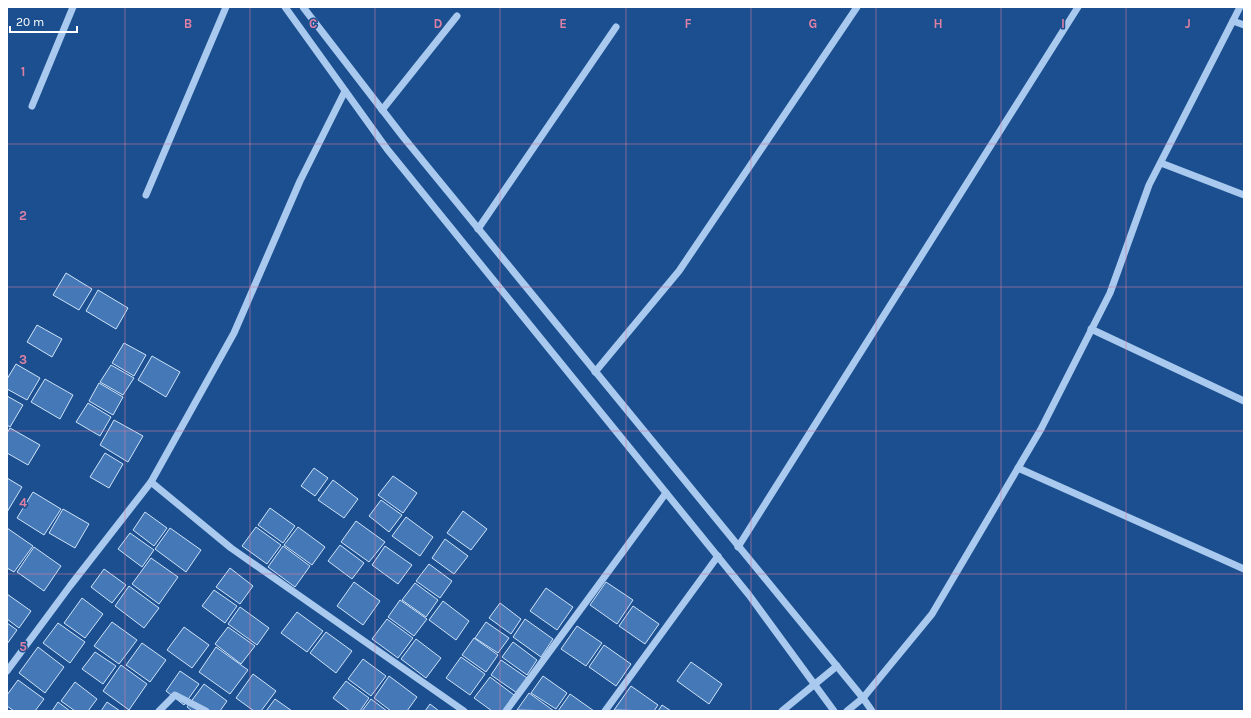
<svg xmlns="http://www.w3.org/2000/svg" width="1251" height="718" viewBox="0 0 1251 718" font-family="Karla,sans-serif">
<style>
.building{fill:#4478b7;stroke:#cfe3fa}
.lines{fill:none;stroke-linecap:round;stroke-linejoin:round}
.minor{stroke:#a9c9ee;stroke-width:7}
.grid{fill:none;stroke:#dd80a5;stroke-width:1;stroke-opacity:0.55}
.grid-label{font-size:13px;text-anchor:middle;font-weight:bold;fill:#dd80a5;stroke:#1b4f8f;stroke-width:3;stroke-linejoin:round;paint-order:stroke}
</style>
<rect width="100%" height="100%" fill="#1b4f8f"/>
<!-- building -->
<g class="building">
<polygon points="66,273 92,289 79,310 53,295"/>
<polygon points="98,290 128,308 116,329 86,311"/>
<polygon points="37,325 62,339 52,357 27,342"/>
<polygon points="124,343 146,355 134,376 112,363"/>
<polygon points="152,356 180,372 166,397 138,380"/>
<polygon points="16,364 40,378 27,400 7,389 7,379"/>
<polygon points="111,365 134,378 123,395 100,382"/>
<polygon points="45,379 73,395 60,419 31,402"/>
<polygon points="99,383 123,397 113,415 89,401"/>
<polygon points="7,396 23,405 10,427 7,425"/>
<polygon points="88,403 111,417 100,436 76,422"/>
<polygon points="114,420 143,436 128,462 100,445"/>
<polygon points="10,428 40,445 28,465 7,453 7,433"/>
<polygon points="105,453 123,464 109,488 90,477"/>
<polygon points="314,468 328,478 315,496 301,486"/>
<polygon points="393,476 417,493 403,513 378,495"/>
<polygon points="7,478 22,487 7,512"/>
<polygon points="333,480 358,499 344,518 318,500"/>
<polygon points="33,492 61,509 44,535 17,518"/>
<polygon points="381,500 402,515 389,532 369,516"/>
<polygon points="270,508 295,526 283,543 258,525"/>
<polygon points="63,509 89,524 75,548 49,533"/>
<polygon points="463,511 487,529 471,550 447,533"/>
<polygon points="145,512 167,528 154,546 133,530"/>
<polygon points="406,517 433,537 420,556 392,536"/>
<polygon points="356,521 385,542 369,562 341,542"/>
<polygon points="256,527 281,545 267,564 242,546"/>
<polygon points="298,527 325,547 312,565 284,545"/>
<polygon points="7,528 33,546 14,572 7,568"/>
<polygon points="170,528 201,550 186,572 155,549"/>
<polygon points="130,533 154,550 142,567 118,549"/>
<polygon points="445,539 468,556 454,574 432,558"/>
<polygon points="340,545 364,563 352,579 328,561"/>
<polygon points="283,546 310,566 295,587 268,567"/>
<polygon points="385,546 412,565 398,584 372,565"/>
<polygon points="34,547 61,566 44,591 17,572"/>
<polygon points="151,558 178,577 159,604 132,584"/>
<polygon points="429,564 452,581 440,598 416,581"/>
<polygon points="230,568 253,586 240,604 216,587"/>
<polygon points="104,569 126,585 112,603 91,587"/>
<polygon points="354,582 380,601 363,625 337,606"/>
<polygon points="606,582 633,600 617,624 590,605"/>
<polygon points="415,583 438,600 426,617 402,600"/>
<polygon points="129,586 159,608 144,628 115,606"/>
<polygon points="546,588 573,607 557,630 530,611"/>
<polygon points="214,590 237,606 225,623 202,606"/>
<polygon points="7,594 31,611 19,628 7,619"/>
<polygon points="82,598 103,614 85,638 64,623"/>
<polygon points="400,600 427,619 414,636 388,617"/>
<polygon points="443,601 469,621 456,640 429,620"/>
<polygon points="500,603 521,619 511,634 489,618"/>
<polygon points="633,606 659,624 645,644 619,626"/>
<polygon points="240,607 269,628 257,645 228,624"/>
<polygon points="297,612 323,631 307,652 281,633"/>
<polygon points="387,619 413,638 398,658 372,639"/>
<polygon points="525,619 553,639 541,657 513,637"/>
<polygon points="112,622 137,640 119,664 94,646"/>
<polygon points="486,622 509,638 498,653 475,638"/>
<polygon points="7,623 17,630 7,644"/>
<polygon points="58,623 85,642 70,663 43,643"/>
<polygon points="577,626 602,643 586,666 561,649"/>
<polygon points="184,627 209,645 192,668 167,650"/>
<polygon points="228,627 255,646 241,664 215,644"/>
<polygon points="326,632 352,651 336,673 310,653"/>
<polygon points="474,638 498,655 486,672 462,655"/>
<polygon points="416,639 441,658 426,678 401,659"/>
<polygon points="513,642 537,660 527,675 502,657"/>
<polygon points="142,643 166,660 150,682 126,665"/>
<polygon points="604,645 631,664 616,686 589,667"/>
<polygon points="38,647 64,667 45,693 19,673"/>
<polygon points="216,647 248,670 230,694 199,672"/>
<polygon points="95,652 116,666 103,684 82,669"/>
<polygon points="461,657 485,674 470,695 446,678"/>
<polygon points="363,659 386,676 371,696 348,679"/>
<polygon points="501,660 527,678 517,693 491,675"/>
<polygon points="691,662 722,684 709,704 677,681"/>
<polygon points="121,665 147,684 129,710 103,691"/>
<polygon points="180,671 199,684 184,705 166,691"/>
<polygon points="253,674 276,691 261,711 254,711 236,698"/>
<polygon points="389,676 417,697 407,711 391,711 374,698"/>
<polygon points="543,676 567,693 556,709 531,693"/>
<polygon points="490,677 514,695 503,711 492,711 474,698"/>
<polygon points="18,680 44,699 35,711 14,711 7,706 7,695"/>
<polygon points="346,681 369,698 360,711 350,711 333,698"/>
<polygon points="75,682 97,699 88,711 75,711 61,701"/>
<polygon points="204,684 227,701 220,711 192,711 187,707"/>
<polygon points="631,686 658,705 654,711 614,710"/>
<polygon points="529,693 554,711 517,710"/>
<polygon points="570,694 594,711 558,711"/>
<polygon points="275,699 292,711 266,711"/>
<polygon points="371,699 387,711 362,711"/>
<polygon points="58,702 70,711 52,711"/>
<polygon points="107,702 120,711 101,711"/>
<polygon points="430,704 439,711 425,711"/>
<polygon points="662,705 671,711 658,711"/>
</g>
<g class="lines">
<!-- minor -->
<g class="minor">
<polyline points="285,7 387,149 749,595 834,711"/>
<polyline points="303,7 404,138 863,698 872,711"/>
<polyline points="1233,21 1244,25"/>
<polyline points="32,106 73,7"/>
<polyline points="382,110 457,16"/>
<polyline points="1161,163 1244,195"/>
<polyline points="146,195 226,7"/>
<polyline points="478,229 616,27"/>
<polyline points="1091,329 1244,401"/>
<polyline points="595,372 679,271 857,7"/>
<polyline points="1018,468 1244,569"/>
<polyline points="151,482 231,548 464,711"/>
<polyline points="738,547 1078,7"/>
<polyline points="7,671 70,586 151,482 234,333 300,181 345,91"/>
<polyline points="159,711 175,695 206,711"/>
<polyline points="506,711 666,493"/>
<polyline points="605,711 718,556"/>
<polyline points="782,711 837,666"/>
<polyline points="847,711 863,698 932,614 1041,429 1110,293 1149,185 1240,7"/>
</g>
</g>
<!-- grid -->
<path class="grid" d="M125 7V711M250 7V711M375 7V711M500 7V711M626 7V711M751 7V711M876 7V711M1001 7V711M1126 7V711M7 144H1244M7 287H1244M7 431H1244M7 574H1244"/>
<g class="grid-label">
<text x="188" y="28">B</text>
<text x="313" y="28">C</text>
<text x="438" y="28">D</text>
<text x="563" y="28">E</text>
<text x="688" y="28">F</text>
<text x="813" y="28">G</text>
<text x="938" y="28">H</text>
<text x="1063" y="28">I</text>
<text x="1188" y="28">J</text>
<text x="23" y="76">1</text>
<text x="23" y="220">2</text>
<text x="23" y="364">3</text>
<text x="23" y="507">4</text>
<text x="23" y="651">5</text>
</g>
<!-- border -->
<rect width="1251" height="718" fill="none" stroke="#ffffff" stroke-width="16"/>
<!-- scale -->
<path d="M10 26v6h67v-6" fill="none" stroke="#ffffff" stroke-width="2"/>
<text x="16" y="26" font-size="12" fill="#ffffff" stroke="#1b4f8f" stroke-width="3" paint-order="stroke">20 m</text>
</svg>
